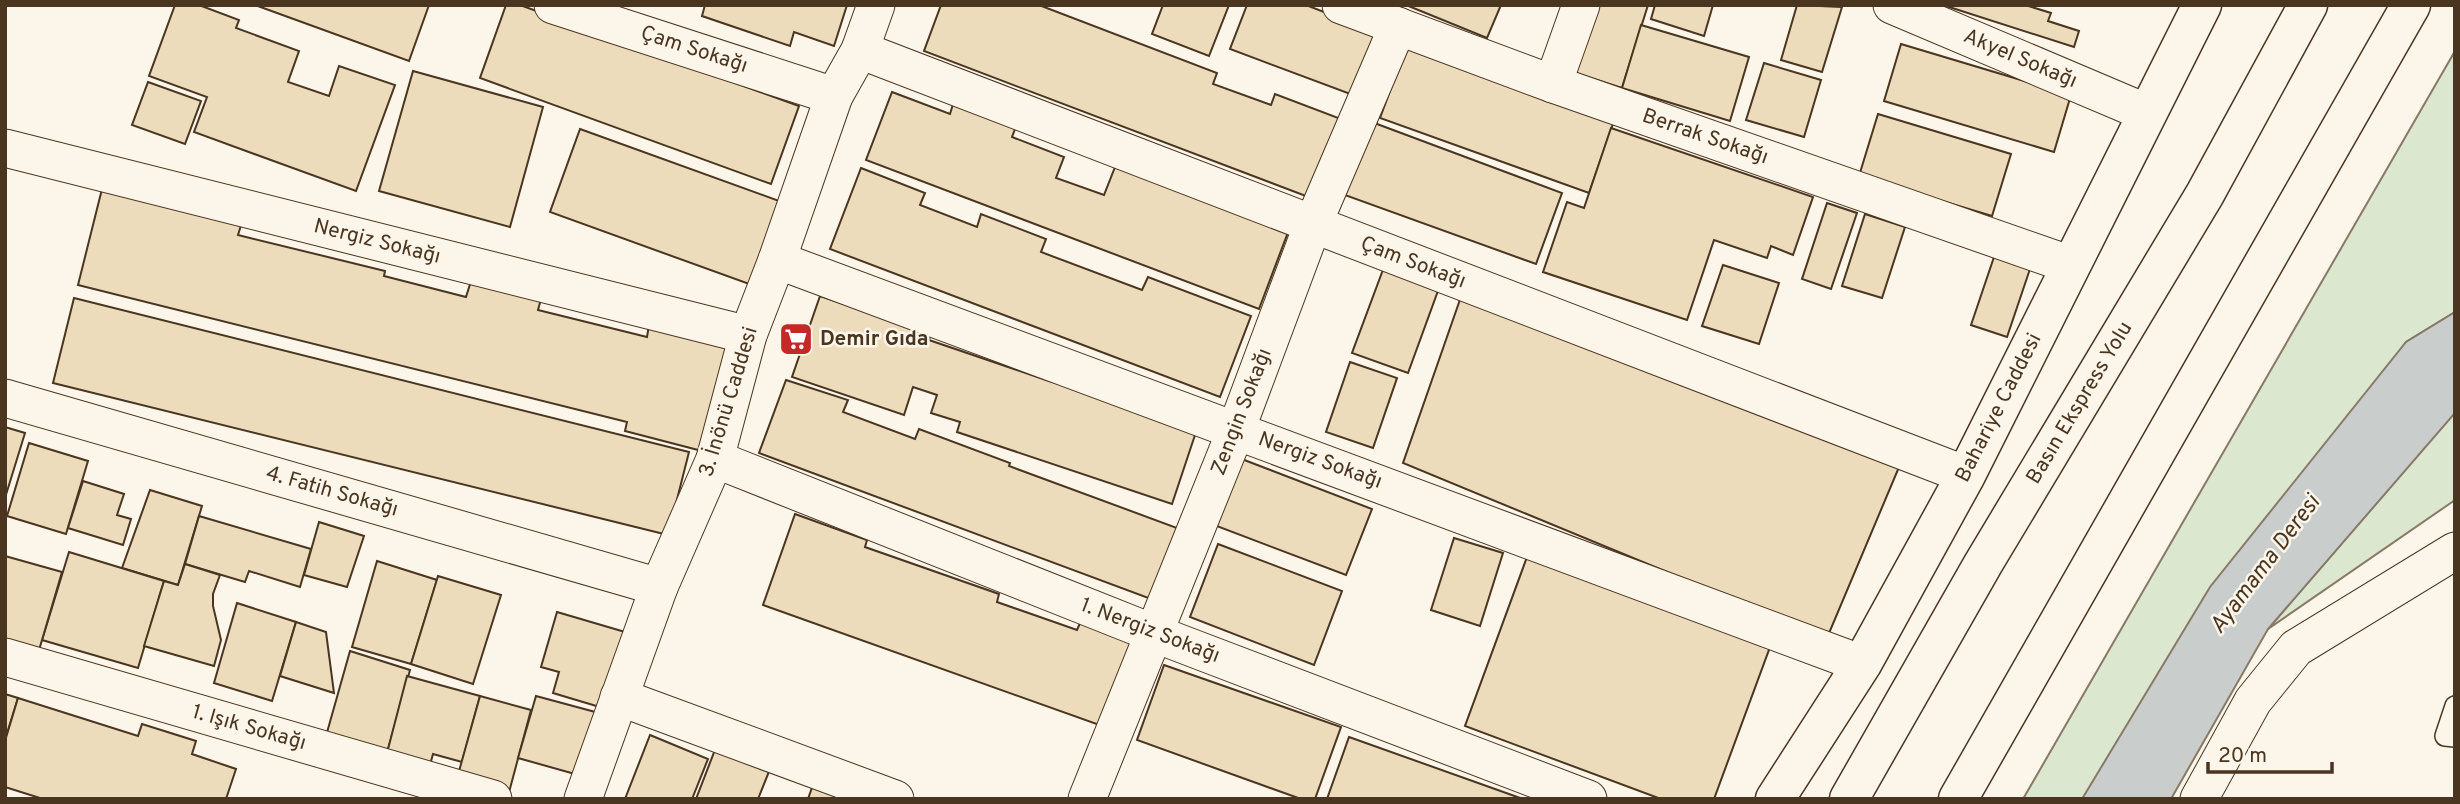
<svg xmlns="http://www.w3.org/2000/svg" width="2460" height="804" viewBox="0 0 2460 804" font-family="Overpass,sans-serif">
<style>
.green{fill:#dce7d0;stroke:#887966;stroke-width:2}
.water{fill:#c9cecd;stroke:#887966;stroke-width:2}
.building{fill:#ecdcbc;stroke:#4a3520;stroke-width:2}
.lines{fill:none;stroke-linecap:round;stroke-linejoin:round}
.service-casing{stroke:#4a3520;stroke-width:22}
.minor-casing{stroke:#4a3520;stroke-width:39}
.primary-casing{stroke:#4a3520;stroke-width:41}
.motorway-casing{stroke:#4a3520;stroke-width:41}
.service{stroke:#fbf6e9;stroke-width:19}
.minor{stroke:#fbf6e9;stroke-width:37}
.primary{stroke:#fbf6e9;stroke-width:38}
.motorway{stroke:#fbf6e9;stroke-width:38}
.labels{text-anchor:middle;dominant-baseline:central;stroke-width:5;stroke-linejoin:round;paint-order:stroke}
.street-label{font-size:21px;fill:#4a3520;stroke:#fbf6e9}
.poi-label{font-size:21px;font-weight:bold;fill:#4a3520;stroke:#fbf6e9;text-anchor:start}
.water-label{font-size:23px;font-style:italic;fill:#4a3520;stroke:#fbf6e9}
</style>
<rect width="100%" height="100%" fill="#fbf6e9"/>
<!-- green -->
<g class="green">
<polygon points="2455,51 2455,312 2406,342 2087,799 2023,799"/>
<polygon points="2455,413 2455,500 2268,629 2453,414"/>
</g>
<!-- water -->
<polygon class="water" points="2455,312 2455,413 2268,629 2171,799 2082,799 2210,587 2406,342"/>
<!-- building -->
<g class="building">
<polygon points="175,5 199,5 239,20 236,28 299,51 288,82 329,96 339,66 395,85 356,191 194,132 207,97 149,76"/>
<polygon points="255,5 429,5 409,61"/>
<polygon points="506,5 520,5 799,106 771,184 480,78"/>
<polygon points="705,5 847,5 834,46 794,32 790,46 702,16"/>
<polygon points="941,5 1039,5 1217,73 1213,84 1271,105 1275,94 1341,119 1311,198 924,51"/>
<polygon points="1163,5 1229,5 1209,56 1152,34"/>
<polygon points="1247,5 1306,5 1376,32 1353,95 1230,49"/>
<polygon points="1406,5 1501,5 1487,38"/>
<polygon points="1587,5 1648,5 1622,88 1566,70"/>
<polygon points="1655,5 1713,5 1704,36 1651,19"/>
<polygon points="1797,5 1842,7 1822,72 1781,60"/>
<polygon points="2025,5 2051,13 2048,21 2079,31 2074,47 1946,6"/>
<polygon points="1641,25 1749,57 1730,121 1622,88"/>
<polygon points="1408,42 1615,118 1589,193 1380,118"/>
<polygon points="1901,44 2071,95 2054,152 1884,101"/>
<polygon points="1764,63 1821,80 1804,137 1746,120"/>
<polygon points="413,71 543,107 510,227 379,191"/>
<polygon points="148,82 201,101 185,144 132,125"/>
<polygon points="892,92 950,114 954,101 1017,124 1012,137 1064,157 1056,178 1104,195 1117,162 1290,227 1259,309 866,160"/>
<polygon points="1878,114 2011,154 1992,216 1859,176"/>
<polygon points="1369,121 1562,193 1536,264 1342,194"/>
<polygon points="1611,128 1813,197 1793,255 1771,246 1767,258 1714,240 1687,320 1543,272 1567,202 1584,208"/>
<polygon points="580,129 782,202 752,285 550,212"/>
<polygon points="861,168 925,193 920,205 977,227 981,214 1046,239 1041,252 1142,290 1148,277 1251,316 1220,397 830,249"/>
<polygon points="102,189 242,222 238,235 385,271 384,276 466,297 471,281 541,299 538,310 647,337 649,325 728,345 702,451 625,431 627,422 78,285"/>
<polygon points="1827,203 1857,213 1831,289 1802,279"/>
<polygon points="1865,214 1905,227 1882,298 1842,286"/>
<polygon points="1994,257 2030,269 2007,337 1971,325"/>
<polygon points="1723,265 1779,283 1759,344 1702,326"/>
<polygon points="1384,267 1439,288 1408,373 1352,353"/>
<polygon points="1463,291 1902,460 1827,638 1403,463"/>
<polygon points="820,296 931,333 929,340 1049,381 1199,423 1172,504 957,432 960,422 931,413 937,395 913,387 904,415 792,377"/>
<polygon points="74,298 689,452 668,535 53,383"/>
<polygon points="1350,362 1397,378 1373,448 1326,432"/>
<polygon points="786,380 848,400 843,412 915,439 919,429 1010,463 1009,466 1177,528 1151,599 759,453"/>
<polygon points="5,427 25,433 5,498"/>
<polygon points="29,443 88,461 66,534 7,516"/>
<polygon points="1239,458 1372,509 1346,575 1214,525"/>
<polygon points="83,481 124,494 117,515 131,519 123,545 68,528"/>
<polygon points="150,490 202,506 178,585 122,568"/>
<polygon points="795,514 867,540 865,547 999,594 997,602 1077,630 1080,623 1134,643 1105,727 763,605"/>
<polygon points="199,516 311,549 300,587 249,571 245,582 185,564"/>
<polygon points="319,522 364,536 347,587 304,575"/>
<polygon points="1454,538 1503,553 1480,626 1431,610"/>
<polygon points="1218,544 1342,591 1314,665 1190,617"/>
<polygon points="69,552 164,581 138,668 42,640"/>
<polygon points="5,556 62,572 37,657 5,648"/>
<polygon points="1527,557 1770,647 1714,799 1661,799 1465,726"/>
<polygon points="377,561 437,580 411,664 352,647"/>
<polygon points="185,564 220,575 213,594 213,606 221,640 214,666 144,646 164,581 178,585"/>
<polygon points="438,576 501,595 473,684 411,664"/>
<polygon points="237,603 296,622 272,701 214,683"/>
<polygon points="557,612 625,632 603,708 553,693 559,672 541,667"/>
<polygon points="296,622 326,632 334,693 280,676"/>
<polygon points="350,651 410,670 387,753 326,736"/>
<polygon points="1164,665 1341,727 1315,799 1301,799 1137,740"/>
<polygon points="407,676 480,696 462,762 433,754 430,765 387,753"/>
<polygon points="5,694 18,698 5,740"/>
<polygon points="480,696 531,710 508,796 456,782"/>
<polygon points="536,696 599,713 582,776 518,758"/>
<polygon points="18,698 138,736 142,724 196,741 192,754 236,769 226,799 43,799 5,787 5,741"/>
<polygon points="650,735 708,759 692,799 625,799"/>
<polygon points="1349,737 1523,799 1327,799"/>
<polygon points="718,742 772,764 758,799 696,799"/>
<polygon points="815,779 865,799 808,799"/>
</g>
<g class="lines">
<!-- service casing -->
<g class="service-casing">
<polyline id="service" points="2455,706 2445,736 2455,737"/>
</g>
<!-- minor casing -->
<g class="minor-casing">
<g id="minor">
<polyline points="553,5 834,96"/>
<polyline points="1341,5 1553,84 2071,265"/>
<polyline points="1892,5 2147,113"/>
<polyline points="860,50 1966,475"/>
<polyline points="1553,84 1581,5"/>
<polyline points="5,148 748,335"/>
<polyline points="777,260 1862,664"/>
<polyline points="5,398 659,587"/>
<polyline points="715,459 1153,633 1588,799"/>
<polyline points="5,657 493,799"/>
<polyline points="619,697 895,799"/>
<polyline points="583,799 659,587 715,459 748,335 777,260 834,96 860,50 876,5"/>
<polyline points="1087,799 1236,430 1313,224 1398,26"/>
<polyline points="2199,799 2253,701 2296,648 2455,551"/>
</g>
</g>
<!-- primary casing -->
<g class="primary-casing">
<polyline id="primary" points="1775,799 1862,664 1966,475 2202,5"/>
</g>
<!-- motorway casing -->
<g class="motorway-casing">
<g id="motorway">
<polyline points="1849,799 1983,564 2205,194 2308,5"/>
<polyline points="1958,799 2411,5"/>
</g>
</g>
<!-- service -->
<use href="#service" class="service"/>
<!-- minor -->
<use href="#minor" class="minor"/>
<!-- primary -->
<use href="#primary" class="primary"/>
<!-- motorway -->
<use href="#motorway" class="motorway"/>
</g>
<!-- icons -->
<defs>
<g id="supermarket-square" transform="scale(1.75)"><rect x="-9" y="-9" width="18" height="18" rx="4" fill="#c62828" stroke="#fbf6e9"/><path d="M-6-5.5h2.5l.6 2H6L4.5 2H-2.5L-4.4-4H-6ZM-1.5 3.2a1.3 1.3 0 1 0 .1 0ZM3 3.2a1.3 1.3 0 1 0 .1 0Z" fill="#fff"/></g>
</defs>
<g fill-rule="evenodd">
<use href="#supermarket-square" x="796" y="339"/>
</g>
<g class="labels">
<!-- street labels -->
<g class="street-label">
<text transform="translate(694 50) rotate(18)">Çam Sokağı</text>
<text transform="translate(2020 59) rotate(23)">Akyel Sokağı</text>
<text transform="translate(1705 137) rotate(19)">Berrak Sokağı</text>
<text transform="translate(377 242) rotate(14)">Nergiz Sokağı</text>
<text transform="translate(1413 263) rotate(21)">Çam Sokağı</text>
<text transform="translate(729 402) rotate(-73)">3. İnönü Caddesi</text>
<text transform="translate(2080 403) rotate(-59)">Basın Ekspress Yolu</text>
<text transform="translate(1999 408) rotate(-63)">Bahariye Caddesi</text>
<text transform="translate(1242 412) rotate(-69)">Zengin Sokağı</text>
<text transform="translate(1320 461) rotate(20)">Nergiz Sokağı</text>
<text transform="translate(332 492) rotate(16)">4. Fatih Sokağı</text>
<text transform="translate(1150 631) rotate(21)">1. Nergiz Sokağı</text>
<text transform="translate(249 728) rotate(16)">1. Işık Sokağı</text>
</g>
<!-- poi labels -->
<g class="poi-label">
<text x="820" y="339">Demir Gıda</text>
</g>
<!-- water labels -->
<g class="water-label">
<text transform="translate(2266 565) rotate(-53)">Ayamama Deresi</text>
</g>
</g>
<!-- border -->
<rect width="2460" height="804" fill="none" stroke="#4a3520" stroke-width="14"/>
<!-- scale -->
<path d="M2208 762v10h124v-10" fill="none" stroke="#4a3520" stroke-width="3.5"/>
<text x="2218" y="762" font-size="21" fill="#4a3520" stroke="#fbf6e9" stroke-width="5" paint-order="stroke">20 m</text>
</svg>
